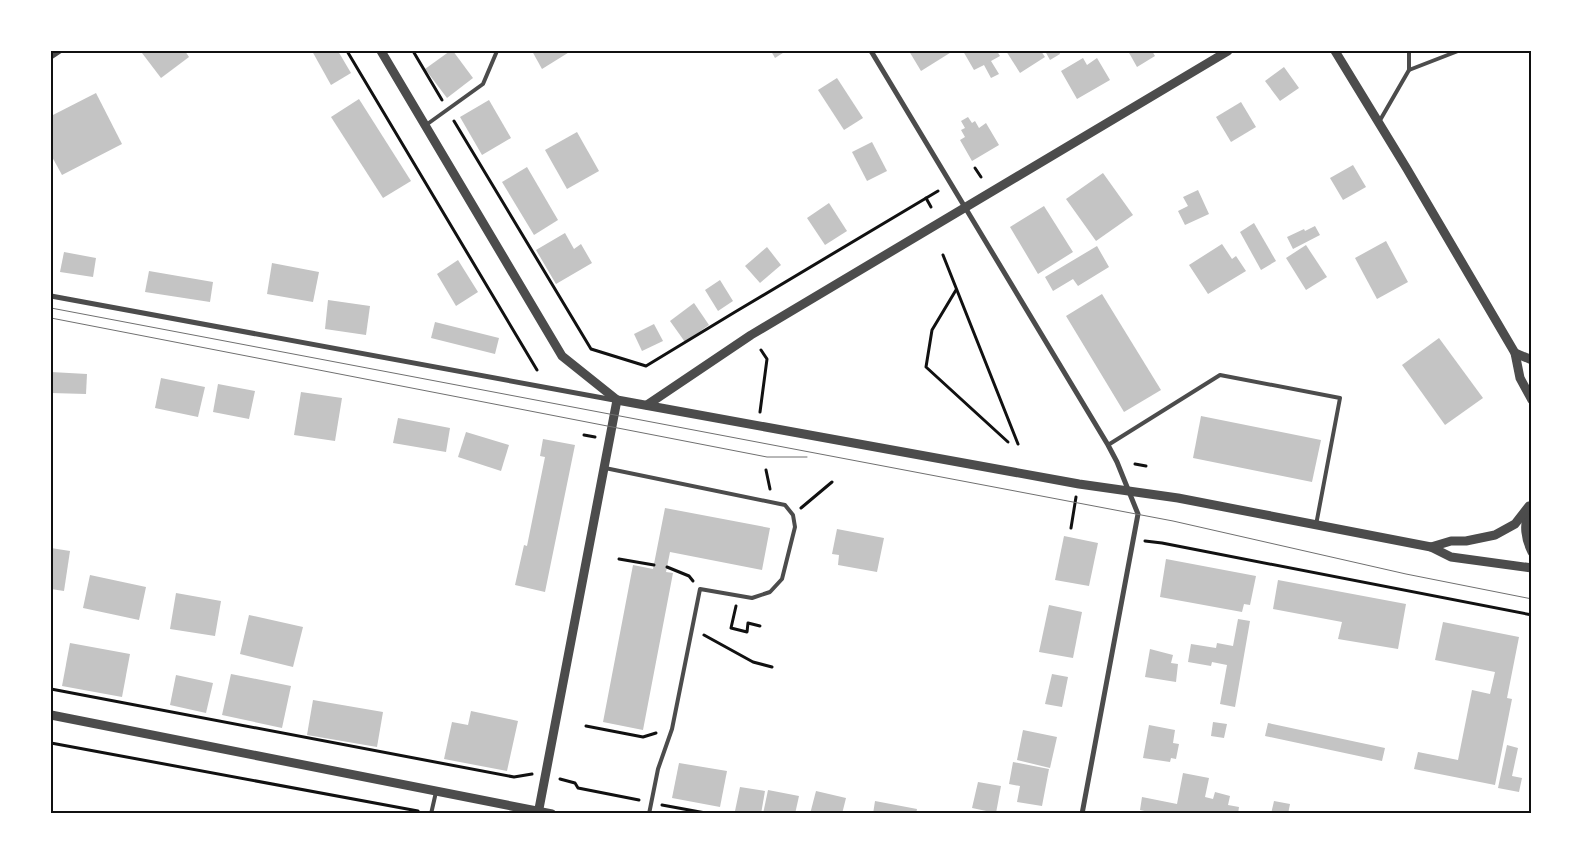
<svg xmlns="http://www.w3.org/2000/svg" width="1583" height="865" viewBox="0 0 1583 865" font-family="'Titillium Web',sans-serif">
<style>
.building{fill:#c4c4c4}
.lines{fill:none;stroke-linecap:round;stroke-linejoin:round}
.path{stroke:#111;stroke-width:3}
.service{stroke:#4c4c4c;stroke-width:4}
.minor{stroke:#4c4c4c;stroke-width:5}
.tertiary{stroke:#4c4c4c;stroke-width:9}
.tram{stroke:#707070;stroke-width:1}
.neatline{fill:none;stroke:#111;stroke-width:2}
</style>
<rect width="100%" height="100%" fill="#fff"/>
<!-- building -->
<g class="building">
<polygon points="144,51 185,51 189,57 161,78 142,53"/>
<polygon points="312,51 338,51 351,73 331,85"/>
<polygon points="450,51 453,51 473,78 447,98 425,69"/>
<polygon points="532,51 571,51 542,69"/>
<polygon points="771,51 786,51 775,58"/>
<polygon points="909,51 953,51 921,71"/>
<polygon points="963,51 997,51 1000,56 991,61 999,74 991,78 984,65 974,70"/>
<polygon points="1006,51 1041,51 1045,57 1020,73"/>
<polygon points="1045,51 1059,51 1060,54 1050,60"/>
<polygon points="1128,51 1152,51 1155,56 1137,67"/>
<polygon points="1083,58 1087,65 1097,58 1110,80 1077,99 1061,71"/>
<polygon points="1284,67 1299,88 1280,101 1265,81"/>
<polygon points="837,78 863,118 844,130 818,90"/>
<polygon points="96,93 122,144 62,175 51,155 51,116"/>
<polygon points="359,99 411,181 383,198 331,117"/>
<polygon points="489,100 511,138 482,155 460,117"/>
<polygon points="1241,102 1256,127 1231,142 1216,117"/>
<polygon points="968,117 972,123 975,121 979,128 986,123 999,145 972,161 960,140 965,137 961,130 965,128 961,121"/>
<polygon points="577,132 599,171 567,189 545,150"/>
<polygon points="872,142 887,171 867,181 852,152"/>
<polygon points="1353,165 1366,187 1343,200 1330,178"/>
<polygon points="527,167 558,220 534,235 502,182"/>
<polygon points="1103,173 1133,215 1096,241 1066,199"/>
<polygon points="1198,190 1209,214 1185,225 1178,211 1188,206 1183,197"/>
<polygon points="829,203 847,231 825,245 807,218"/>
<polygon points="1044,206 1073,252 1038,274 1010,227"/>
<polygon points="1254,223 1276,261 1261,270 1240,232"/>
<polygon points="1315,226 1320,235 1293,249 1287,237 1304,229 1305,231"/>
<polygon points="565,233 574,249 581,244 592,263 556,284 536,250"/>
<polygon points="1386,241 1408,282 1377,299 1355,258"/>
<polygon points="1222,244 1232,259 1236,256 1246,271 1208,294 1189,265"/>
<polygon points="1306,245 1327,277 1306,290 1286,258"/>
<polygon points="1097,246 1109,267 1078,286 1073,279 1053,291 1045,277"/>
<polygon points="767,247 781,265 760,283 745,266"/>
<polygon points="64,252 96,258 93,277 60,272"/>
<polygon points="458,260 478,292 456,306 437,274"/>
<polygon points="272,263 319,272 313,302 267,294"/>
<polygon points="149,271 213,282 210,302 145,292"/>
<polygon points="720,280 733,301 718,311 705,290"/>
<polygon points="1102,294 1161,390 1124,412 1066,316"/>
<polygon points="328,300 370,306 366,335 325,329"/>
<polygon points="694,303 709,325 685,342 670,321"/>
<polygon points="435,322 499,338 495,354 431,338"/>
<polygon points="654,324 663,341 642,351 634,334"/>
<polygon points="1439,338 1483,398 1445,425 1402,365"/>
<polygon points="51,372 87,374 86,394 51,393"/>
<polygon points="161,378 205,387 198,417 155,408"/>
<polygon points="218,384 255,391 249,419 213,412"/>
<polygon points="301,392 342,398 335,441 294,435"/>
<polygon points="1201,416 1321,440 1312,482 1193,458"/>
<polygon points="398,418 450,428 446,452 393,443"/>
<polygon points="466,432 509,445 501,471 458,457"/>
<polygon points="543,439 575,445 545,592 515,585 524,545 527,546 545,457 540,456"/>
<polygon points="665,508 770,528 762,570 670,552 666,572 673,573 643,730 603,722 633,565 653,569"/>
<polygon points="837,529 884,538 877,572 838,565 839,555 832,554"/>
<polygon points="1064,536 1098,543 1089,586 1055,580"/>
<polygon points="51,548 70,551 64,591 51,589"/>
<polygon points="1166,559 1256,576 1250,605 1244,604 1242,612 1160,597"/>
<polygon points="90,575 146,587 139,620 83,608"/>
<polygon points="1278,580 1406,604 1398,649 1338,639 1342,622 1273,609"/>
<polygon points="176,593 221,601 215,636 170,629"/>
<polygon points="1049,605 1082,612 1073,658 1039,652"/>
<polygon points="249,615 303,627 293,667 240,654"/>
<polygon points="1238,619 1250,621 1235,707 1220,704 1227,665 1212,662 1211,666 1188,662 1191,644 1216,648 1217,643 1233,646"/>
<polygon points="1443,622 1519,637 1507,698 1512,699 1495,785 1414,769 1418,752 1458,760 1472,690 1490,694 1495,672 1435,660"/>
<polygon points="70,643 130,654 122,697 62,686"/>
<polygon points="1150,649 1173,655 1171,663 1178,664 1176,682 1145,677"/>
<polygon points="231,674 291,686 282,728 222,715"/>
<polygon points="1052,674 1068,677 1062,707 1045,704"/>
<polygon points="176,675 213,683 206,713 170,705"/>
<polygon points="313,700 383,712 377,747 307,735"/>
<polygon points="471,711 518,721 507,771 444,759 452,722 468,725"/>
<polygon points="1213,722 1227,724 1224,738 1211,736"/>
<polygon points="1268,723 1385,748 1382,761 1265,736"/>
<polygon points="1149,725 1175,730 1173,743 1179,744 1176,759 1171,758 1170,762 1143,758"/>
<polygon points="1023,730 1057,737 1050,768 1017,760"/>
<polygon points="1507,745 1518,748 1512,776 1522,778 1519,792 1498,788"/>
<polygon points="1013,762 1049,769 1042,806 1017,802 1020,786 1009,784"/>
<polygon points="679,763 727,771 720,807 672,798"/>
<polygon points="1183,773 1209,778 1205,797 1213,799 1215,792 1230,796 1228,805 1239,807 1238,814 1158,814 1140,810 1142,797 1177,804"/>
<polygon points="978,782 1001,786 996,813 972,808"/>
<polygon points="740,787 765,791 761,814 735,811"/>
<polygon points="768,790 799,796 795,814 763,814"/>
<polygon points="816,791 846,798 842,814 810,814"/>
<polygon points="875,801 917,809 916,814 873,814"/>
<polygon points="1274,801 1290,804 1288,814 1271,814"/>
</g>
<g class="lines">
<!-- path -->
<g class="path">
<polyline points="347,51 537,370"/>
<polyline points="413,51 442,100"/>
<polyline points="454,121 591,349 646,366 735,312 938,191"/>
<polyline points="975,168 981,177"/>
<polyline points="926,198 931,207"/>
<polyline points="943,255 1018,444"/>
<polyline points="956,290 932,330 926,367 1008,442"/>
<polyline points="760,412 767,359 761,350"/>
<polyline points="584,435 595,437"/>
<polyline points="1135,464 1146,466"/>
<polyline points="766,470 770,489"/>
<polyline points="801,508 832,482"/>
<polyline points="1071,528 1076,497"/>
<polyline points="1145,541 1162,543 1532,615"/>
<polyline points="619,559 654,565"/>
<polyline points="667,567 689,576 693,581"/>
<polyline points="736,606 731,628 747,632 748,623 760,626"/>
<polyline points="704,635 753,662 772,667"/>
<polyline points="51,689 514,777 532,774"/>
<polyline points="586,726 643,737 656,733"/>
<polyline points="51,743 418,811"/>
<polyline points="560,779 575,783 578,788 639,800"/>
<polyline points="662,805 711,814"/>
</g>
<!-- service -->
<g class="service">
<polyline points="1409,70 1458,51"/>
<polyline points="1379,122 1409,70 1409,51"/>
<polyline points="426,125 483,84 497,51"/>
<polyline points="1108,445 1220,375 1340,398 1316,525"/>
<polyline points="605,468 785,505 793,515 795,527 782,579 770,592 752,598 700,589 672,729 658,769 649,814"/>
<polyline points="431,814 436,792"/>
</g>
<!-- minor -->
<g class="minor">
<polyline points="871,51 1108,445 1117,462 1138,514 1082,814"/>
<polyline points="51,57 60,51"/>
<polyline points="51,296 614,400"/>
</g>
<!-- tertiary -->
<g class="tertiary">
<polyline points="381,51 562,356 617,400 538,814"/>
<polyline points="1335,51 1407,169 1515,353 1520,378 1532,400"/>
<polyline points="1515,353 1532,360"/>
<polyline points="617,400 1079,484 1178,498 1431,547 1451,557 1532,568"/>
<polyline points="647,405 751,335 1228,51"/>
<path d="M1528 510C1524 526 1525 538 1532 552"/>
<polyline points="1431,547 1451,541 1466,541 1495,535 1515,524 1529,506"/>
<polyline points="51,715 552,814"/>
</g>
<!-- tram -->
<g class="tram">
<polyline points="51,308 1173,521 1406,574 1532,599"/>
<polyline points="51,318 767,457 807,457"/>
</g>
</g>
<!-- border -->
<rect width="1583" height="865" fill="none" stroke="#ffffff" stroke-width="105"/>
<rect x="52" y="52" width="1478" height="760" class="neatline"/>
</svg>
